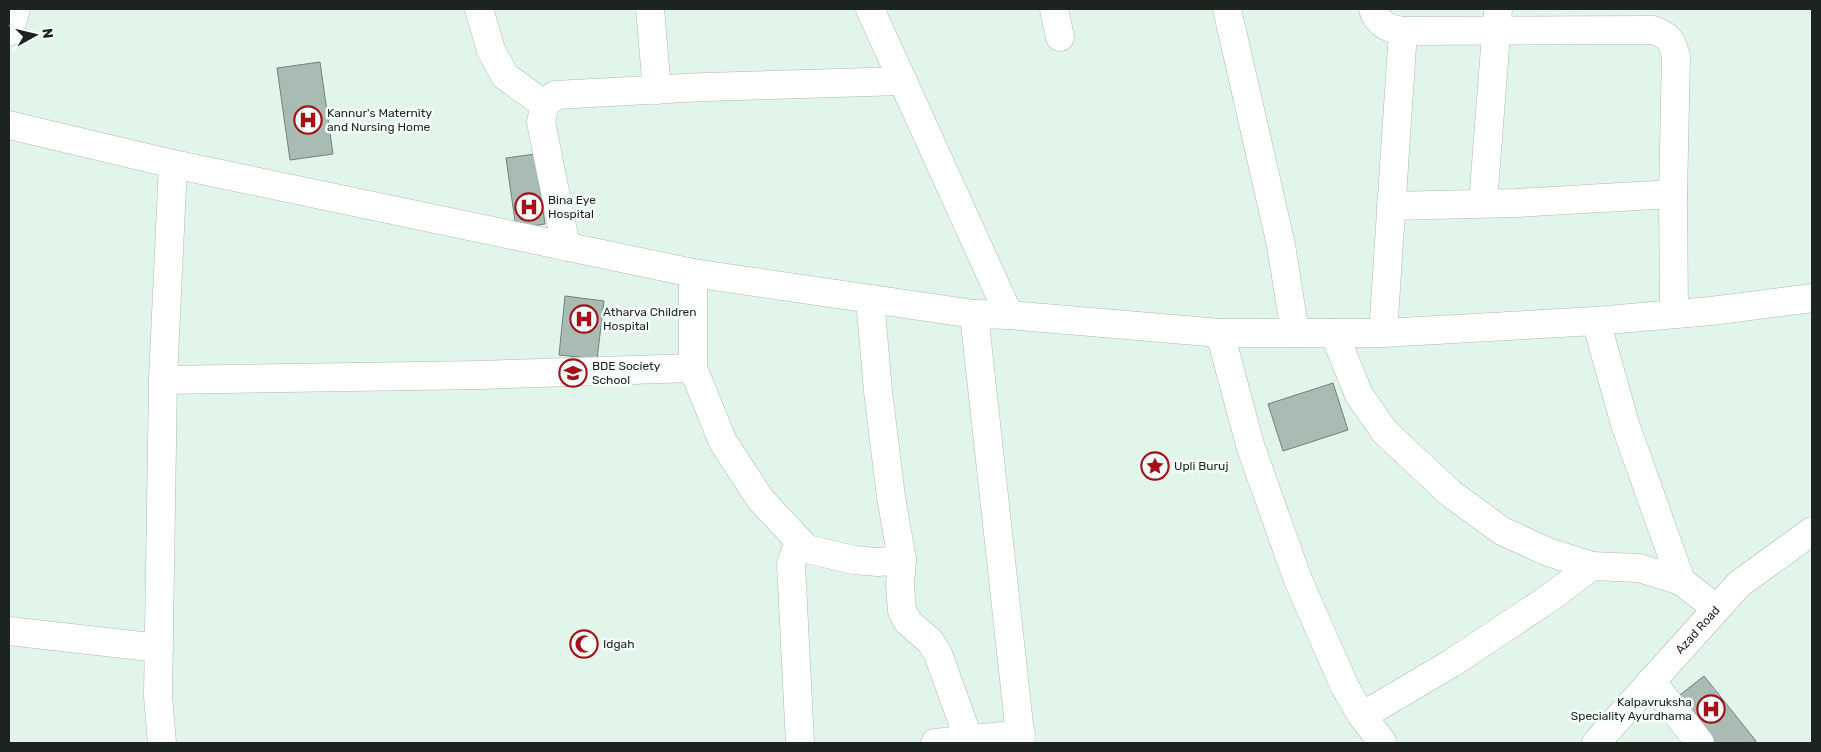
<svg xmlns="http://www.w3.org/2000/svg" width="1821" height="752" viewBox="0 0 1821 752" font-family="Rubik,sans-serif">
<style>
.building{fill:#a9bcb3;stroke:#708179}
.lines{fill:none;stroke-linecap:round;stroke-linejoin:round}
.minor-casing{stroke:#a9bbb2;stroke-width:29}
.major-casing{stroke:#a9bbb2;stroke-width:29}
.minor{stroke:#fff;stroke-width:28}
.major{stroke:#fff;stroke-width:28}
.labels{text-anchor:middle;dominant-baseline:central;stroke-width:5;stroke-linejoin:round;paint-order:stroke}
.poi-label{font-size:12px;fill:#1d2420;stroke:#f7fffb;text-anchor:start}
.street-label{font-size:12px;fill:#1d2420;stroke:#f7fffb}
</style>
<rect width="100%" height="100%" fill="#e1f5eb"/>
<!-- building -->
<g class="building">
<polygon points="320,62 333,154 290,160 277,68"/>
<polygon points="535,154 545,224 516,228 506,158"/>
<polygon points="565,296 604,301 597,359 559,355"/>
<polygon points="1333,383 1348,430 1283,451 1268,404"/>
<polygon points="1704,676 1756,741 1753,743 1712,743 1676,698"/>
</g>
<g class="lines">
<!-- minor casing -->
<g class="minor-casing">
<g id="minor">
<polyline points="479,9 491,50 505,76 545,105"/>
<polyline points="650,9 657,90"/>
<polyline points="870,9 1009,315"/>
<polyline points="1054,9 1060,37"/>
<polyline points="1227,9 1281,245 1295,333"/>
<path d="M1373 9C1377 24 1389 29 1403 31L1653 30C1669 36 1671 39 1676 56L1673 194 1674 314"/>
<polyline points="9,125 173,164 693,273 974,314 1009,315 1220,333 1383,333 1596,321 1711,311 1812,298"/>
<polyline points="1483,203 1498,9"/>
<polyline points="1391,206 1516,203 1673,194"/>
<polyline points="566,247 541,122 545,105 555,95 704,87 903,81"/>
<polyline points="693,273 693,368 723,442 761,500 807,549 854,560 878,562 902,560"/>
<polyline points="870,299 878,391 891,497 902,560 900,585 902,611 908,622 930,641 938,654 969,740"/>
<polyline points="974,314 1021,743"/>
<polyline points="1596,321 1625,424 1681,581"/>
<polyline points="1220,333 1250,445 1298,580 1345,687 1362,716 1383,743"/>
<polyline points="1334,333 1359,395 1385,432 1450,493 1502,531 1548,552 1592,566 1639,568 1681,581 1716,608"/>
<polyline points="1383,333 1403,31"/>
<polyline points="163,380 479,375 693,368"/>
<polyline points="799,541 791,564 800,743"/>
<polyline points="9,631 159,648"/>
<polyline points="1651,681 1700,743"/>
<polyline points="1362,716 1452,663 1548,599 1592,566"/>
<polyline points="162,743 158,696 163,380 173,164"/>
<polyline points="935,743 1021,734"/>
<path id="s1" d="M1596 743 1739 584 1812 531"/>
</g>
</g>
<!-- major casing -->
<g class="major-casing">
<polyline id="major" points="9,32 16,9"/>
</g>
<!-- minor -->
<use href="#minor" class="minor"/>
<!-- major -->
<use href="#major" class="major"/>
</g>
<!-- icons -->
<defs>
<g id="hospital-ring" transform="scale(1.4375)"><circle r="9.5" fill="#f7fffb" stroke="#a61018" stroke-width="1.5"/><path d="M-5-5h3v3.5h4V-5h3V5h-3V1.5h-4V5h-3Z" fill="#a61018"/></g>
<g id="school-ring" transform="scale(1.4375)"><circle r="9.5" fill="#f7fffb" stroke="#a61018" stroke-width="1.5"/><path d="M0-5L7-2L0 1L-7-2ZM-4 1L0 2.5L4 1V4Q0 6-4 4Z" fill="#a61018"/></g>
<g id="sight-ring" transform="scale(1.4375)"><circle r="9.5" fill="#f7fffb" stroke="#a61018" stroke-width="1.5"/><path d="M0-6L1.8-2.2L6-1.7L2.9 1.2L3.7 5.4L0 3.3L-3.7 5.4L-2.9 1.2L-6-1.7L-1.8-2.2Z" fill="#a61018"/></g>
<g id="mosque-ring" transform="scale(1.4375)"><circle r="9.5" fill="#f7fffb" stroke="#a61018" stroke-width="1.5"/><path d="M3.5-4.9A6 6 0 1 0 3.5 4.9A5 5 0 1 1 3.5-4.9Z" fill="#a61018"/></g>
</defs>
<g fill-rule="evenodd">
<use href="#hospital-ring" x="308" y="120"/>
<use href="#hospital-ring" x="529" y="207"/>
<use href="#hospital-ring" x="584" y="319"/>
<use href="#school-ring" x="573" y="373"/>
<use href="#sight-ring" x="1155" y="466"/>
<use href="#mosque-ring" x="584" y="644"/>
<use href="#hospital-ring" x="1711" y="709"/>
</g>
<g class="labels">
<!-- poi labels -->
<g class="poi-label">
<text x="327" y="113">Kannur's Maternity<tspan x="327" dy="14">and Nursing Home</tspan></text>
<text x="548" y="200">Bina Eye<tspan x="548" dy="14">Hospital</tspan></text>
<text x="603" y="312">Atharva Children<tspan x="603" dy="14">Hospital</tspan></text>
<text x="592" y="366">BDE Society<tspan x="592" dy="14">School</tspan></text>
<text x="1174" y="466">Upli Buruj</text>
<text x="603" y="644">Idgah</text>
<text x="1692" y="702" text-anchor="end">Kalpavruksha<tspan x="1692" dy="14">Speciality Ayurdhama</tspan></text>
</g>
<!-- street labels -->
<g class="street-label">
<text stroke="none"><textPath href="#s1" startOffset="152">Azad Road</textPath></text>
</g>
</g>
<!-- border -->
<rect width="1821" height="752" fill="none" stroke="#1d2420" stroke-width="20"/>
<!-- north arrow -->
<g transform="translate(35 35) rotate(82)" stroke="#f7fffb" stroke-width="4" paint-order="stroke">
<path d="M0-4L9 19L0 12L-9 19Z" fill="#1d2420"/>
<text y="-8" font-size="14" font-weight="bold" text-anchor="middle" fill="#1d2420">N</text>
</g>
</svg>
